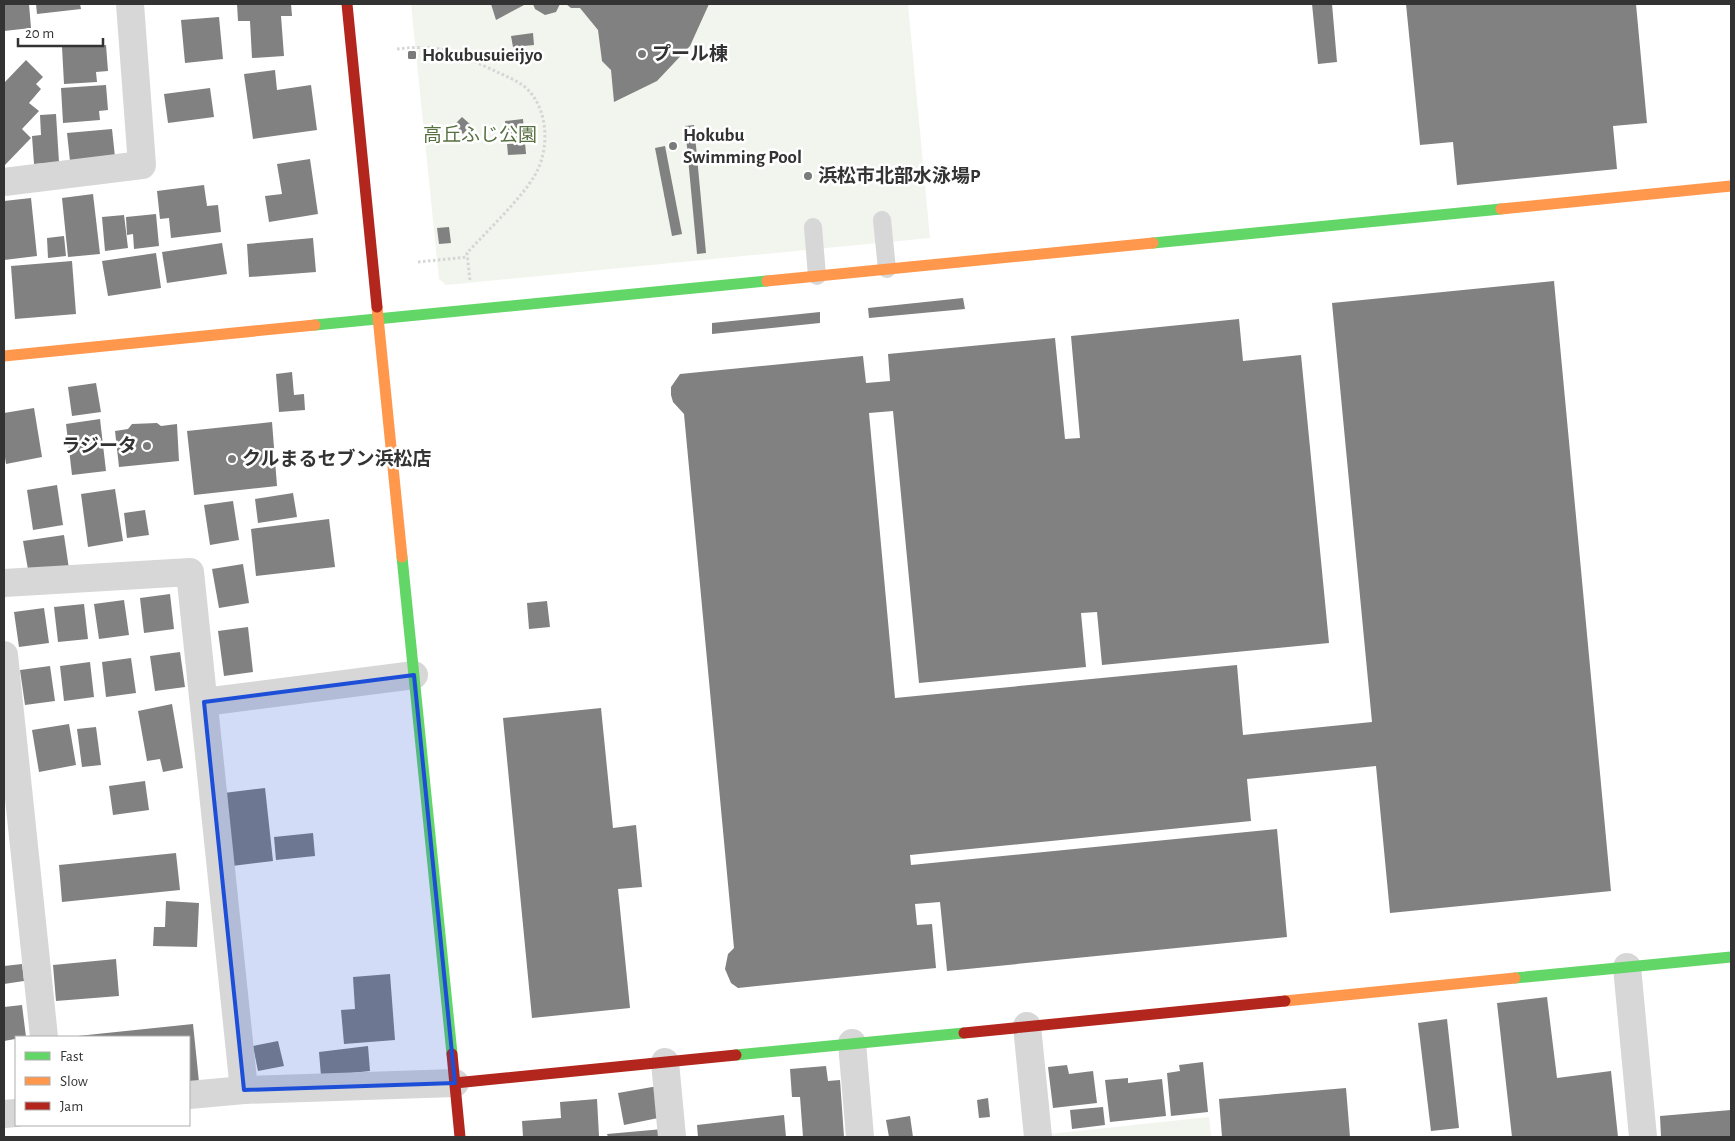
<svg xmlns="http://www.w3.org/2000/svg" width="1735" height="1141" viewBox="0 0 1735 1141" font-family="'Alegreya Sans','Noto Sans JP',sans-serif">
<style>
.green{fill:#f1f5ed}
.building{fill:#818181}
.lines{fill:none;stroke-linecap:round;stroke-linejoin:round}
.path{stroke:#d6d6d6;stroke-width:3;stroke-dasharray:2.5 2.5;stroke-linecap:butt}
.lane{stroke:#d7d7d7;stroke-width:18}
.street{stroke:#d7d7d7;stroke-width:28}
.fast{stroke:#63d668;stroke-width:11}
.slow{stroke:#ff974d;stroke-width:11}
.jam{stroke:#b3261e;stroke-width:11}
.marked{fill:#1d4ed8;fill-opacity:0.2;stroke:#1d4ed8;stroke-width:4;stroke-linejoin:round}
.poi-dot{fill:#7a7a7a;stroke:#fff;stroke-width:2}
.labels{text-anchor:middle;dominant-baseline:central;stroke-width:5;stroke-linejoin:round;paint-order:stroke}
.poi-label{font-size:19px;font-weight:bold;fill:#333;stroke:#fff;text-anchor:start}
.park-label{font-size:19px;fill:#56703f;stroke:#fff}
</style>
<rect width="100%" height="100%" fill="#fff"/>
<!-- green -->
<g class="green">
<polygon points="411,4 908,4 930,238 446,285 439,279"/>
<polygon points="1209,1117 1211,1137 1050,1137 1050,1134"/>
</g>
<!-- building -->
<g class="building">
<polygon points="4,4 29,4 31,28 4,31"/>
<polygon points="36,4 80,4 81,9 37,14"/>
<polygon points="237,4 291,4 292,16 281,16 284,56 252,58 250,21 238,21"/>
<polygon points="491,4 526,4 496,20"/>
<polygon points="533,4 560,4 556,12 545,15 535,9"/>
<polygon points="566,4 709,4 690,46 657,81 614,102 611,70 602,61 598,30 580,8 571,8"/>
<polygon points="1312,4 1332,4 1337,62 1318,64"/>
<polygon points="1406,4 1636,4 1647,123 1613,126 1617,169 1457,185 1453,142 1420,145"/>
<polygon points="219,17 223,59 185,63 181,20"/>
<polygon points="533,33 534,45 513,47 511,36"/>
<polygon points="106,45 108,71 96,72 97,82 64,84 62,47"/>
<polygon points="26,60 43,77 36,84 41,89 29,103 39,111 22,129 31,138 4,166 4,83"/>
<polygon points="275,70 277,90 311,85 317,130 253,139 244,74"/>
<polygon points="106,85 108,110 99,111 100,120 63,123 61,88"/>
<polygon points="210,88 214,117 168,123 164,94"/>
<polygon points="56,114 59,162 34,164 32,136 41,135 40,115"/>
<polygon points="462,117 471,125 463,134 453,126"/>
<polygon points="523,119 526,154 508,155 505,121"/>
<polygon points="694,125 706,253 697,254 685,126"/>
<polygon points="112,129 115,157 70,161 67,133"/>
<polygon points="665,146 682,234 672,236 655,148"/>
<polygon points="310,159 318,214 269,222 265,196 282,194 277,164"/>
<polygon points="204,185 207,206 218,205 221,232 171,238 169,218 160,219 157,191"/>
<polygon points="93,194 100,254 68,257 62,198"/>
<polygon points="31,198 37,256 4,260 4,201"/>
<polygon points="156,214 159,246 134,249 133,234 127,235 126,217"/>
<polygon points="124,215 128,248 105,251 102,217"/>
<polygon points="449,227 451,243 439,244 437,228"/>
<polygon points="64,236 66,256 48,258 47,238"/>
<polygon points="313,238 316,272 249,277 247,244"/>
<polygon points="222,243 227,274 167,283 162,252"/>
<polygon points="156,253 161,288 108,296 102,261"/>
<polygon points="72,261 76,314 15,319 11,266"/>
<polygon points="1554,281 1611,891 1390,913 1376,766 1247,779 1251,821 910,855 911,865 1277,829 1287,937 947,971 940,902 915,904 917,925 932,924 936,968 738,988 731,983 725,969 728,954 734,948 684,414 673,402 671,395 671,387 680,374 863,356 866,383 890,381 888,354 1055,338 1065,439 1080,438 1071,336 1239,319 1243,361 1301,355 1329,643 1102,665 1097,612 1081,613 1086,667 919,683 893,411 869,413 895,698 1237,665 1243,735 1372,722 1332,303"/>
<polygon points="963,298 965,309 869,318 868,308"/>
<polygon points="820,312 820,323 712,334 712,323"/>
<polygon points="292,372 294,395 304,394 305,410 279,412 276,374"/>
<polygon points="96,383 101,412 72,416 68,387"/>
<polygon points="34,408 42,457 6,464 4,451 4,413"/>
<polygon points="100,419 106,471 72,475 66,424"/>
<polygon points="272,422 277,486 194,495 187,431"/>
<polygon points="157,423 161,426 177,424 179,461 119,467 115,431 128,429 132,424"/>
<polygon points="57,485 63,525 33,530 27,490"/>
<polygon points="115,489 123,541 88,547 81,494"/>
<polygon points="293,493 297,517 258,523 255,499"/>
<polygon points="233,501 239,540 210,545 204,505"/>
<polygon points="145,510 149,535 127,538 124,513"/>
<polygon points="329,519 335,567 256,576 251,529"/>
<polygon points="64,535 69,569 29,575 23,541"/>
<polygon points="243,564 249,603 219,608 212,569"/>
<polygon points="170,594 174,629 144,633 140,598"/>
<polygon points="124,600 129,635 99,639 94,604"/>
<polygon points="547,601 550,627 529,629 527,603"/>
<polygon points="84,604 88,639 58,642 54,607"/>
<polygon points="44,608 49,643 19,647 14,612"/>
<polygon points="248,627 253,672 224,676 218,631"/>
<polygon points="180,652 185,687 155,691 150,656"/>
<polygon points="131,658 136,693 106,697 102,662"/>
<polygon points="90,662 94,697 64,701 60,666"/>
<polygon points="50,666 55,701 25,705 20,670"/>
<polygon points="172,704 183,768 163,772 160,759 147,761 138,711"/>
<polygon points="601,708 613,828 636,825 642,887 618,889 630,1008 532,1018 503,718"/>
<polygon points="69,724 76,765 39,772 32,730"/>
<polygon points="96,727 101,765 82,767 77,729"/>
<polygon points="145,781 149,810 113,815 109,786"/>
<polygon points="265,788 273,861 232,866 224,793"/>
<polygon points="313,833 315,856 276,860 274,837"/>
<polygon points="176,853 180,890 62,902 59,865"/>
<polygon points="166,901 199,903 197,947 153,946 154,927 165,927"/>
<polygon points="116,959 119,996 56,1001 53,965"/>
<polygon points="22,964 24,981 4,984 4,966"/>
<polygon points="390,974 395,1040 344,1044 341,1010 355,1009 353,977"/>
<polygon points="1547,997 1557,1078 1611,1071 1618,1137 1512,1137 1497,1003"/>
<polygon points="22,1005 26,1037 4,1041 4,1007"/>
<polygon points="1447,1019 1459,1128 1431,1131 1418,1023"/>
<polygon points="193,1024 199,1082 189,1083 189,1037 68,1037"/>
<polygon points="278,1041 284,1066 258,1071 253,1046"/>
<polygon points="368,1046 370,1071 321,1076 319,1052"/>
<polygon points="1203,1062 1208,1112 1171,1116 1167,1073 1180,1071 1179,1065"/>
<polygon points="1067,1065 1069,1074 1093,1071 1097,1103 1053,1108 1048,1067"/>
<polygon points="826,1066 828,1081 840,1080 844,1137 803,1137 800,1097 792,1097 790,1069"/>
<polygon points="1128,1078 1128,1083 1162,1079 1166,1116 1110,1122 1105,1080"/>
<polygon points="658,1086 663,1117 624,1125 618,1093"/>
<polygon points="1346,1088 1350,1137 1222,1137 1219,1099"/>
<polygon points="988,1098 990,1117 979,1118 977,1100"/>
<polygon points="597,1099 599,1136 523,1137 522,1121 561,1118 560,1102"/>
<polygon points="1103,1107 1105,1125 1072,1129 1070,1110"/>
<polygon points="1731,1110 1731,1137 1661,1137 1660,1116"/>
<polygon points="784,1115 786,1137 698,1137 697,1125"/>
<polygon points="910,1116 913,1137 889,1137 886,1120"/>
<polygon points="663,1129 664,1137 608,1137 607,1134"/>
</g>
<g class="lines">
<!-- path -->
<g class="path">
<path d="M397 49C442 44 451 51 491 69 502 75 515 79 525 87 549 108 550 149 535 175 521 199 487 231 467 253L470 281"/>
<polyline points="418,262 468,257"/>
</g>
<!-- lane -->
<g class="lane">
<polyline points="882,220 887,269"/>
<polyline points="813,227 817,276"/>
</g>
<!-- street -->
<g class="street">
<polyline points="4,182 142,165 130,4"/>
<polyline points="4,583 190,572 244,1090"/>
<polyline points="4,655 44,1037"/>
<polyline points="204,702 414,675"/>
<polyline points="1627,967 1643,1137"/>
<polyline points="1027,1026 1038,1137"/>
<polyline points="852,1043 860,1137"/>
<polyline points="665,1062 672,1137"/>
<polyline points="189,1095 244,1090 455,1083"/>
<polyline points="4,1114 16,1113"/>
</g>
<!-- fast -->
<g class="fast">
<polyline points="1153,243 1501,209"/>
<polyline points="315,325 767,281"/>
<polyline points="402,557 452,1054"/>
<polyline points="1515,978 1731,957"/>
<polyline points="736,1055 964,1033"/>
</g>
<!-- slow -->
<g class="slow">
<polyline points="1501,209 1731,186"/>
<polyline points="767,281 1153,243"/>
<polyline points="377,307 402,557"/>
<polyline points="4,356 315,325"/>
<polyline points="1285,1001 1515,978"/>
</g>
<!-- jam -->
<g class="jam">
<polyline points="347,4 377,307"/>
<polyline points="964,1033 1285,1001"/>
<polyline points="452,1054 460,1137"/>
<polyline points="455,1083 736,1055"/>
</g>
</g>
<!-- marked area -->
<path class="marked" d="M414 675 455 1083 244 1090 204 702Z"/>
<!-- markers -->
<g class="poi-dot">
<circle cx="642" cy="54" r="5"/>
<rect x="407" y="50" width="10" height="10" rx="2.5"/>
<circle cx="673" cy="146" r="5"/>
<circle cx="808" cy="176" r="5"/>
<circle cx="147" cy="446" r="5"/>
<circle cx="232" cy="459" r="5"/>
</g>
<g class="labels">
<!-- poi labels -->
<g class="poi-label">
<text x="652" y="54">プール棟</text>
<text x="422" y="55">Hokubusuieijyo</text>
<text x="683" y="135">Hokubu<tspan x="683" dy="22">Swimming Pool</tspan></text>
<text x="818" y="176">浜松市北部水泳場P</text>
<text x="137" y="446" text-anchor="end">ラジータ</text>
<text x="242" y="459">クルまるセブン浜松店</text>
</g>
<!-- park labels -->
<g class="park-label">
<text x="480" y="135">高丘ふじ公園</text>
</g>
</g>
<!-- border -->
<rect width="1735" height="1141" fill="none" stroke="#333333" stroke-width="10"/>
<!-- legend -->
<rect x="15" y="1036" width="175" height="90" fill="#ffffff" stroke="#adadad"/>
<rect x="25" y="1052" width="25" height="8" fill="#63d668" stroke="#adadad"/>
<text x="60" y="1061" font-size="15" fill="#333333">Fast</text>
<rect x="25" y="1077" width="25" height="8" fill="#ff974d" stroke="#adadad"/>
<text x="60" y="1086" font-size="15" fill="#333333">Slow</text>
<rect x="25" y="1102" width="25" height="8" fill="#b3261e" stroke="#adadad"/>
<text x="60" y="1111" font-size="15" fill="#333333">Jam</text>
<!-- scale -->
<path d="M18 38v8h85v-8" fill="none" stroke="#333333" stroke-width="2.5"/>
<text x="25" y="38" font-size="15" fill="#333333" stroke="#ffffff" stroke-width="4" paint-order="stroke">20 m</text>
</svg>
